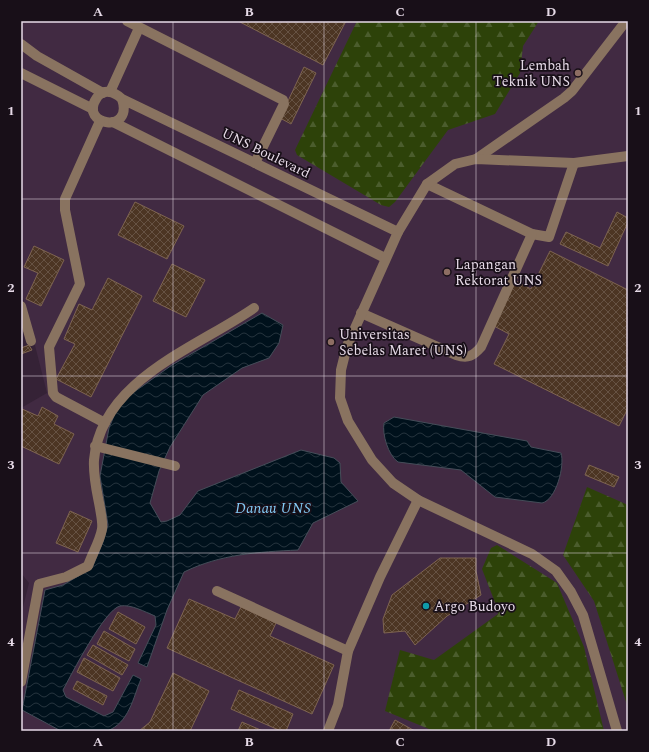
<svg xmlns="http://www.w3.org/2000/svg" width="649" height="752" viewBox="0 0 649 752" font-family="Spectral,serif">
<style>
.built{fill:#412a42}
.forest{fill:url(#forest-firs)}
.water{fill:url(#water-waves);stroke:#454d59}
.building{fill:url(#building-cross-hatch);stroke:#7e6451}
.lines{fill:none;stroke-linecap:round;stroke-linejoin:round}
.minor{stroke:#897360;stroke-width:10}
.grid{fill:none;stroke:#e6dae7;stroke-width:1;stroke-opacity:0.55}
.education-dot{fill:#8d6e63;stroke:#180f18;stroke-width:1.5}
.culture-dot{fill:#0f9aa8;stroke:#180f18;stroke-width:1.5}
.labels{text-anchor:middle;dominant-baseline:central;stroke-width:3.5;stroke-linejoin:round;paint-order:stroke}
.poi-label{font-size:14px;fill:#e6dae7;stroke:#180f18;text-anchor:start}
.street-label{font-size:14px;fill:#e6dae7;stroke:#180f18}
.water-label{font-size:15px;font-style:italic;fill:#83cbf6;stroke:#180f18}
.neatline{fill:none;stroke:#e6dae7;stroke-width:1.5}
.grid-label{font-size:13px;text-anchor:middle;font-weight:bold;fill:#e6dae7}
</style>
<defs>
<pattern id="forest-firs" width="22" height="20" patternUnits="userSpaceOnUse"><rect width="22" height="20" fill="#2d4209"/><path d="M5 1l3.5 6h-7zM16 11l3.5 6h-7z" fill="#4b5d2d"/></pattern>
<pattern id="water-waves" width="16" height="10" patternUnits="userSpaceOnUse"><rect width="16" height="10" fill="#00111c"/><path d="M0 5q4-4 8 0t8 0" fill="none" stroke="#25333d"/></pattern>
<pattern id="building-cross-hatch" width="8" height="8" patternUnits="userSpaceOnUse"><rect width="8" height="8" fill="#4c3523"/><path d="M0 0l8 8M0 8l8-8" fill="none" stroke="#665243"/></pattern>
</defs>
<rect width="100%" height="100%" fill="#352236"/>
<!-- built -->
<polygon class="built" points="21,21 628,21 628,731 21,731 21,615 29,583 21,573 21,408 47,393 21,290"/>
<!-- forest -->
<g class="forest">
<polygon points="357,21 539,21 523,46 520,73 495,114 448,130 395,202 389,207 381,205 297,155 295,150"/>
<polygon points="587,487 628,505 628,708 594,601 563,555"/>
<polygon points="497,545 557,583 584,647 604,731 434,731 385,711 400,650 434,660 498,614 498,610 482,569 491,548"/>
</g>
<!-- water -->
<g class="water">
<path d="M262 313 283 325 279 343 269 358 242 368 203 395 170 447 159 471 150 503 161 522 167 521 180 515 198 491 301 450 334 458 340 463 341 482 358 501 313 523 298 550C258 552 221 554 184 572L167 610 147 667 138 663 156 625 155 616C145 612 131 604 120 606 105 609 71 675 63 690L66 697 104 716 113 712 133 675 141 679C133 698 129 723 107 731H61L22 710 45 590 63 585 92 568 103 542 108 525 100 476 109 428 116 411 127 397 172 365Z"/>
<path d="M394 417 527 441 531 447 561 453C565 466 556 500 542 503L495 497 461 470 398 462C388 455 382 434 384 423Z"/>
</g>
<!-- building -->
<g class="building">
<polygon points="238,21 346,21 323,65"/>
<polygon points="304,67 316,73 291,124 280,118"/>
<polygon points="135,202 184,226 167,259 118,235"/>
<polygon points="617,212 628,218 628,222 608,266 560,244 566,232 600,248"/>
<polygon points="34,246 64,260 41,306 26,299 38,273 24,267"/>
<polygon points="550,251 628,290 628,408 619,426 494,364 509,334 494,326 516,281 531,289"/>
<polygon points="172,264 205,280 186,317 153,301"/>
<polygon points="108,278 142,296 91,397 56,379 75,344 64,339 79,304 92,310"/>
<polygon points="29,345 32,350 21,354 21,348"/>
<polygon points="42,407 58,416 54,424 74,434 59,464 21,446 22,409 38,416"/>
<polygon points="589,465 619,477 614,487 585,475"/>
<polygon points="70,511 92,521 78,552 56,543"/>
<polygon points="440,558 476,558 476,571 481,595 447,616 415,645 405,631 384,633 383,619 392,595"/>
<polygon points="189,599 235,619 241,607 276,623 270,636 334,665 312,714 167,648"/>
<polygon points="118,612 145,627 136,644 109,629"/>
<polygon points="104,631 135,649 129,661 97,644"/>
<polygon points="93,645 128,665 122,675 87,655"/>
<polygon points="84,658 120,678 113,691 77,672"/>
<polygon points="173,673 209,691 190,731 139,731 150,722"/>
<polygon points="77,681 107,696 103,705 73,689"/>
<polygon points="239,690 293,714 286,731 281,731 231,709"/>
<polygon points="395,720 415,731 389,731"/>
<polygon points="242,722 263,731 238,731"/>
</g>
<g class="lines">
<!-- minor -->
<g class="minor">
<polyline points="127,21 283,100 284,104 282,108 255,163"/>
<polyline points="21,44 37,56 103,93"/>
<polyline points="21,73 93,109"/>
<polyline points="110,92 139,28"/>
<path d="M122 99C134 135 79 125 96 99 102 88 114 91 122 99L398 232"/>
<polyline points="100,121 65,199 65,210 80,284 49,347 53,393 56,397 105,423"/>
<polyline points="113,122 385,258"/>
<polyline points="476,159 564,98 572,91 626,21"/>
<polyline points="427,184 532,234 549,237 574,163"/>
<polyline points="21,306 31,341"/>
<path d="M361 313 456 355C468 359 473 356 481 347L532 234"/>
<polyline points="95,446 175,466"/>
<polyline points="217,591 348,651"/>
<path d="M21 682 39 584 66 577 88 566C92 554 100 541 102 529 103 523 101 515 100 508 97 492 93 477 94 460 101 380 196 348 254 308"/>
<polyline points="328,731 338,705 348,651 380,577 418,500"/>
<polyline points="617,731 583,615 571,592 556,571 532,554 418,500 393,483 372,460 348,421 340,398 341,370 347,346 398,232 427,184 455,164 476,159 574,163 628,156"/>
</g>
</g>
<!-- grid -->
<path class="grid" d="M173 21V731M324 21V731M476 21V731M21 199H628M21 376H628M21 553H628"/>
<!-- markers -->
<g class="education-dot">
<circle cx="578" cy="73" r="4"/>
<circle cx="447" cy="272" r="4"/>
<circle cx="331" cy="342" r="4"/>
</g>
<circle class="culture-dot" cx="426" cy="606" r="4"/>
<g class="labels">
<!-- poi labels -->
<g class="poi-label">
<text x="570" y="65" text-anchor="end">Lembah<tspan x="570" dy="16">Teknik UNS</tspan></text>
<text x="455" y="264">Lapangan<tspan x="455" dy="16">Rektorat UNS</tspan></text>
<text x="339" y="334">Universitas<tspan x="339" dy="16">Sebelas Maret (UNS)</tspan></text>
<text x="434" y="606">Argo Budoyo</text>
</g>
<!-- street labels -->
<g class="street-label">
<text transform="translate(266 153) rotate(26)">UNS Boulevard</text>
</g>
<!-- water labels -->
<g class="water-label">
<text x="273" y="508">Danau UNS</text>
</g>
</g>
<!-- border -->
<rect width="649" height="752" fill="none" stroke="#180f18" stroke-width="44"/>
<rect x="22" y="22" width="605" height="708" class="neatline"/>
<g class="grid-label">
<text x="98" y="16">A</text>
<text x="249" y="16">B</text>
<text x="400" y="16">C</text>
<text x="551" y="16">D</text>
<text x="11" y="115">1</text>
<text x="638" y="115">1</text>
<text x="11" y="292">2</text>
<text x="638" y="292">2</text>
<text x="11" y="469">3</text>
<text x="638" y="469">3</text>
<text x="11" y="646">4</text>
<text x="638" y="646">4</text>
<text x="98" y="746">A</text>
<text x="249" y="746">B</text>
<text x="400" y="746">C</text>
<text x="551" y="746">D</text>
</g>
</svg>
